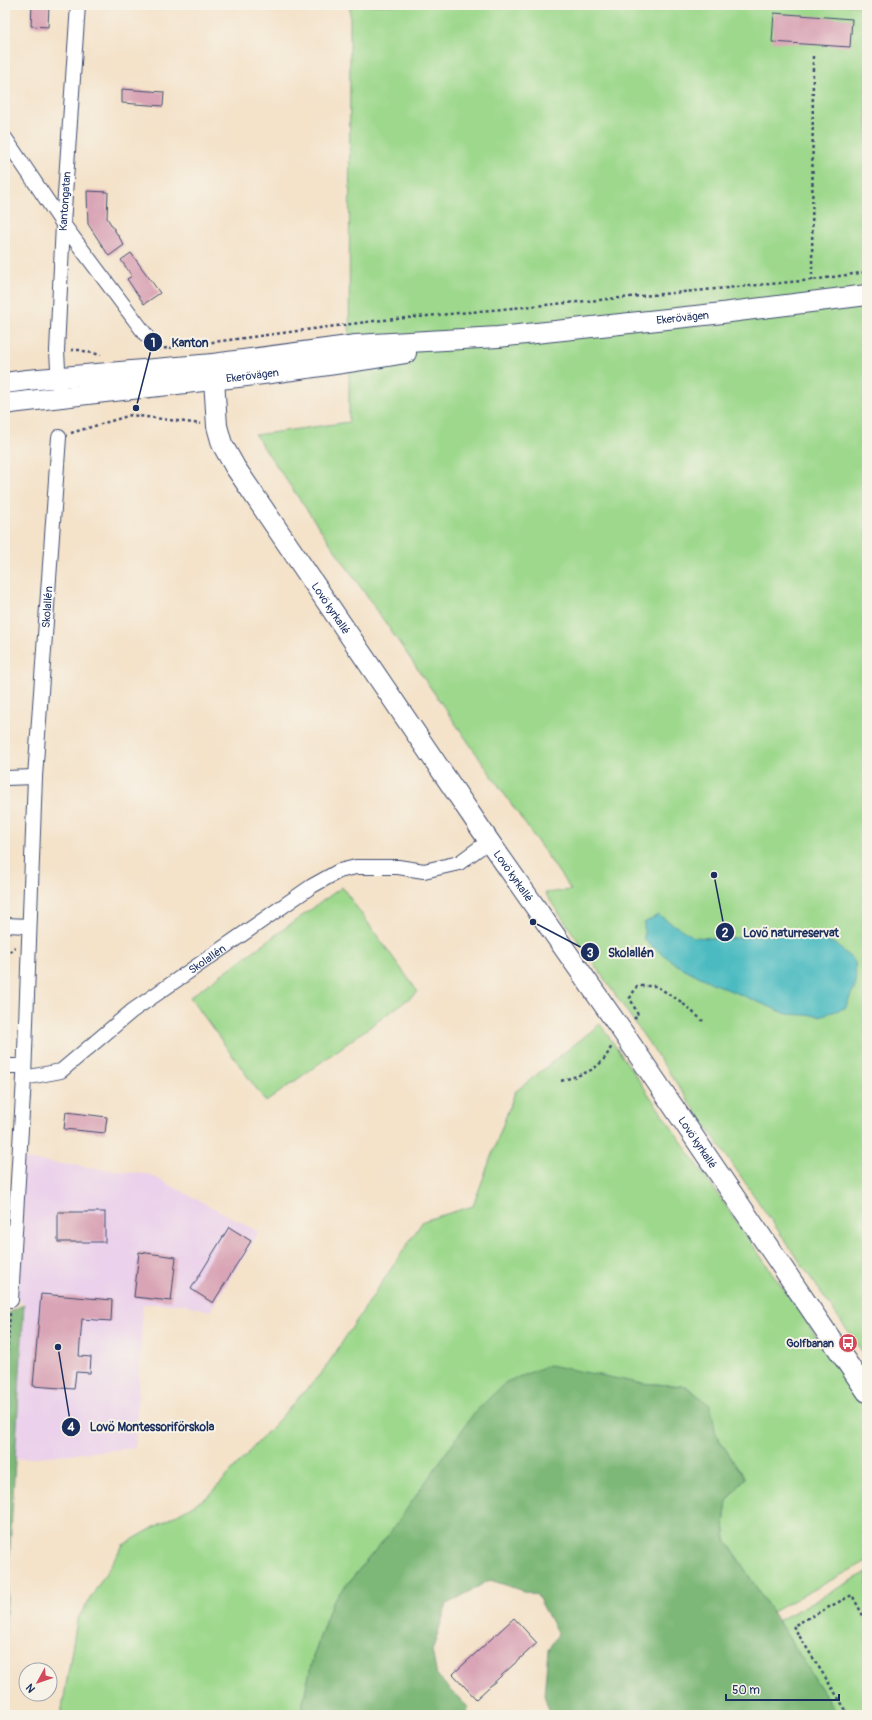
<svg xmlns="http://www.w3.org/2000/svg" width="872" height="1720" viewBox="0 0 872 1720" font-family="Pangolin,sans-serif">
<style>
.built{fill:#ebd1eb}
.green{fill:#9dd88c;stroke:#5c8475}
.forest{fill:#7eb878;stroke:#4c746b}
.water{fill:#4cbbc1;stroke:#347590}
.building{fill:#d9a4b6}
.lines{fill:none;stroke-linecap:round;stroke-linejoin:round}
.street-casing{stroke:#3c4a6e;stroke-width:16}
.secondary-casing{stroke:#3c4a6e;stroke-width:22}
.path{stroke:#3c4a6e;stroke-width:2.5;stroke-dasharray:3 3;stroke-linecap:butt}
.street{stroke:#fff;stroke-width:14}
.secondary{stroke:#fff;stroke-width:20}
.labels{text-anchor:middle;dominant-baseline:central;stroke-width:4;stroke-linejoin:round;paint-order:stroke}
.street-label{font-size:11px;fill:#1b2f5e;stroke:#f7f3e8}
.poi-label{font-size:11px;font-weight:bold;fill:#1b2f5e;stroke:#f7f3e8;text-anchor:end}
.leader{fill:none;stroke:#1b2f5e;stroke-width:1.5}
.callout-dot{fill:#1b2f5e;stroke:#f7f3e8;stroke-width:1.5}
.mark-label{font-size:12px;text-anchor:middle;font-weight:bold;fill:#fff}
.callout-label{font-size:12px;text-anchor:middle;font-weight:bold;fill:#1b2f5e;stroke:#f7f3e8;stroke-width:4;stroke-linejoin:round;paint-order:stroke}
</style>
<rect width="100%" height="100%" fill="#f7f3e8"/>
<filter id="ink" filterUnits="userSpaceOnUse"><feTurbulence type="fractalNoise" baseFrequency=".025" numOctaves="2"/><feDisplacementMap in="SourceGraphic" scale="8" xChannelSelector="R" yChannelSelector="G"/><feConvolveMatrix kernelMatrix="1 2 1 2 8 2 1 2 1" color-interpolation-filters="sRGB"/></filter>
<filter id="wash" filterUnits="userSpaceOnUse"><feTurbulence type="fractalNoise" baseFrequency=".012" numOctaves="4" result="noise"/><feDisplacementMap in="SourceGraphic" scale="16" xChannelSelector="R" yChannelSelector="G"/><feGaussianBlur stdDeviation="0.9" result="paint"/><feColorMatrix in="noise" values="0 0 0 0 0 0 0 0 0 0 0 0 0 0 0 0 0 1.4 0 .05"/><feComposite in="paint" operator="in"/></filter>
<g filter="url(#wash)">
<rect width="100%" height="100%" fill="#f4e2c9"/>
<!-- built -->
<polygon class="built" points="22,1159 151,1175 259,1232 210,1311 183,1304 143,1304 135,1448 15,1459 24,1304 16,1298"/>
<!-- green -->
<g class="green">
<polygon points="350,5 867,5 867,1359 545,893 571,890 255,435 349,422"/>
<polygon points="342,887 418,992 266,1102 190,997"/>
<polygon points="600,1024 867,1410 867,1561 772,1612 726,1540 724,1523 727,1501 745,1478 716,1435 710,1406 686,1386 639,1383 389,1534 332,1602 313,1657 300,1715 61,1715 77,1620 123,1545 209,1496 323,1371 423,1221 473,1206 515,1092"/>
<polygon points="867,1572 867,1715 838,1715 778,1621"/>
</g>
<!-- forest -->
<g class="forest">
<polygon points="24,1304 5,1634 5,1315"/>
<polygon points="549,1365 639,1383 686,1386 711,1406 716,1435 745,1478 727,1501 724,1523 726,1540 838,1715 663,1715 637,1709 626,1715 551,1715 544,1695 548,1650 558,1634 537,1595 490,1580 447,1604 432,1651 437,1676 468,1707 467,1715 300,1715 313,1657 332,1602 389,1534 474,1413 506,1382"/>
</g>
<!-- water -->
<polygon class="water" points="658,915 694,937 727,939 765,935 806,935 836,944 855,962 856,984 845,1008 820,1016 787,1014 712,983 677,965 644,940 644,923"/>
<g id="blocks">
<!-- building -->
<g class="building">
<polygon points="32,5 49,5 48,27 31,26"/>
<polygon points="774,13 852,19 850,47 772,42"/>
<polygon points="122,89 164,92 163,106 122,103"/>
<polygon points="87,191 108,192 107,218 124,245 109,256 88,224"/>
<polygon points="131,253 160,293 144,304 127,279 132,276 121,260"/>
<polygon points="66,1112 107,1117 105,1133 64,1129"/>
<rect x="58" y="1212" width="47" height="30"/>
<polygon points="229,1227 251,1241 213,1303 191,1289"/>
<polygon points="139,1252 176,1257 171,1301 134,1297"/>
<polygon points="41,1294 112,1300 111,1321 82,1319 79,1356 91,1357 90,1373 76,1372 74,1389 33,1386"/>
<polygon points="514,1618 537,1643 476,1699 453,1674"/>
</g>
</g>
</g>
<g filter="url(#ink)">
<use href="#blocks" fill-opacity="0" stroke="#3c4a6e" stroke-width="1"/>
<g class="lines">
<!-- street casing -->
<g class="street-casing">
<g id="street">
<polyline points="5,138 63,224 146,335"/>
<path id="s1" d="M59 386 57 351 63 224 78 5"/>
<polyline points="5,778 35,777"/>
<polyline points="5,925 29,926"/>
<polyline points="5,1066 24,1066"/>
<path id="s2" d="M24 1078 61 1071 132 1011 312 886 339 871 356 867H398L424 871 459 863 489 841"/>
<path id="s3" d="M11 1300 24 1078 35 777 59 437"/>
</g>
</g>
<!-- secondary casing -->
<g class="secondary-casing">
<g id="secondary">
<path id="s4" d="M213 364 217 426 222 444 235 467 489 841 622 1031 867 1392"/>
<path id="s5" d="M5 383 27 380 213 364 356 345 498 337 714 314 867 295"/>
<path id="s6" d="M5 404C139 387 273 376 406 353"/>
</g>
</g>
<!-- path -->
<g class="path">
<polyline points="812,281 813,55"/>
<polyline points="71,350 79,350 101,355"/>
<polyline points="152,350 374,321 812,280 867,272"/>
<polyline points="71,433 131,415 201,424"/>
<polyline points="5,956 15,947"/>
<polyline points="634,1019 638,1015 630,998 637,986 656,986 680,1001 703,1021"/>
<path d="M561 1081C585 1073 601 1071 612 1045"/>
<polyline points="5,1382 10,1313"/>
<polyline points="849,1715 793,1626 852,1595 867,1623"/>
<polyline points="859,1715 867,1711"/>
</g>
<!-- street -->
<use href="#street" class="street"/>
<!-- secondary -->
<use href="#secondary" class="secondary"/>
</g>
</g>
<!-- icons -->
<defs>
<g id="bus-disc" transform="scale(1)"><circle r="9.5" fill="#d1495b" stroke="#f7f3e8"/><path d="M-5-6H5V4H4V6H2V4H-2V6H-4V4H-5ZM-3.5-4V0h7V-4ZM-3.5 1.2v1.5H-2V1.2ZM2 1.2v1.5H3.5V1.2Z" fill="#fff"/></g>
</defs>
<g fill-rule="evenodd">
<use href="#bus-disc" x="848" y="1343"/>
</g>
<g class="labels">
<!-- street labels -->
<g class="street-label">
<text stroke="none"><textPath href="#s1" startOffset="185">Kantongatan</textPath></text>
<text stroke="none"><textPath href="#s5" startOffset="681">Ekerövägen</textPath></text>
<text stroke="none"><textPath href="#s6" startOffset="249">Ekerövägen</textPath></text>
<text stroke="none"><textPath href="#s3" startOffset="694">Skolallén</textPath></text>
<text stroke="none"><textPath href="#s4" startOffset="278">Lovö kyrkallé</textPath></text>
<text stroke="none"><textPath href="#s4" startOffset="602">Lovö kyrkallé</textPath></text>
<text stroke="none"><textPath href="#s2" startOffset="222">Skolallén</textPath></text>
<text stroke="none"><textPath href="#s4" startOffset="926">Lovö kyrkallé</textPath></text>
</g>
<!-- poi labels -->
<g class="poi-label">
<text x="834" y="1343">Golfbanan</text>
</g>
</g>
<!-- callouts -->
<path class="leader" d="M136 408L153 342M714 875L725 932M533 922L590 952M58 1347L71 1427"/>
<g class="callout-dot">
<circle cx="136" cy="408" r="4"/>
<circle cx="714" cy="875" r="4"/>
<circle cx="533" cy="922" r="4"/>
<circle cx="58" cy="1347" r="4"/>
<circle cx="153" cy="342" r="10"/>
<circle cx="725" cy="932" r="10"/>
<circle cx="590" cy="952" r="10"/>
<circle cx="71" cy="1427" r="10"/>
</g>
<g class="mark-label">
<text x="153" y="347">1</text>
<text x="725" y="937">2</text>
<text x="590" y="957">3</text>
<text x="71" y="1431">4</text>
</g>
<g class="callout-label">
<text x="190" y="347">Kanton</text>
<text x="791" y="937">Lovö naturreservat</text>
<text x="631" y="957">Skolallén</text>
<text x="152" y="1431">Lovö Montessoriförskola</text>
</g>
<!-- margin -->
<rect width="872" height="1720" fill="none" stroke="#f7f3e8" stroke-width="20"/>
<!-- north arrow -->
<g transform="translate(38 1682) rotate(230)"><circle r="19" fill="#f7f3e8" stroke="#9fa5b1"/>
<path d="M0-3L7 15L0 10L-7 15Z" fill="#d1495b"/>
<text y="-6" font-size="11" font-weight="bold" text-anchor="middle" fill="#1b2f5e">N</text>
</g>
<!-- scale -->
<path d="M726 1694v6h113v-6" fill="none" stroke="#1b2f5e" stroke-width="2"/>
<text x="732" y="1694" font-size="12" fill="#1b2f5e" stroke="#f7f3e8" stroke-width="3" paint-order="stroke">50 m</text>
</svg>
